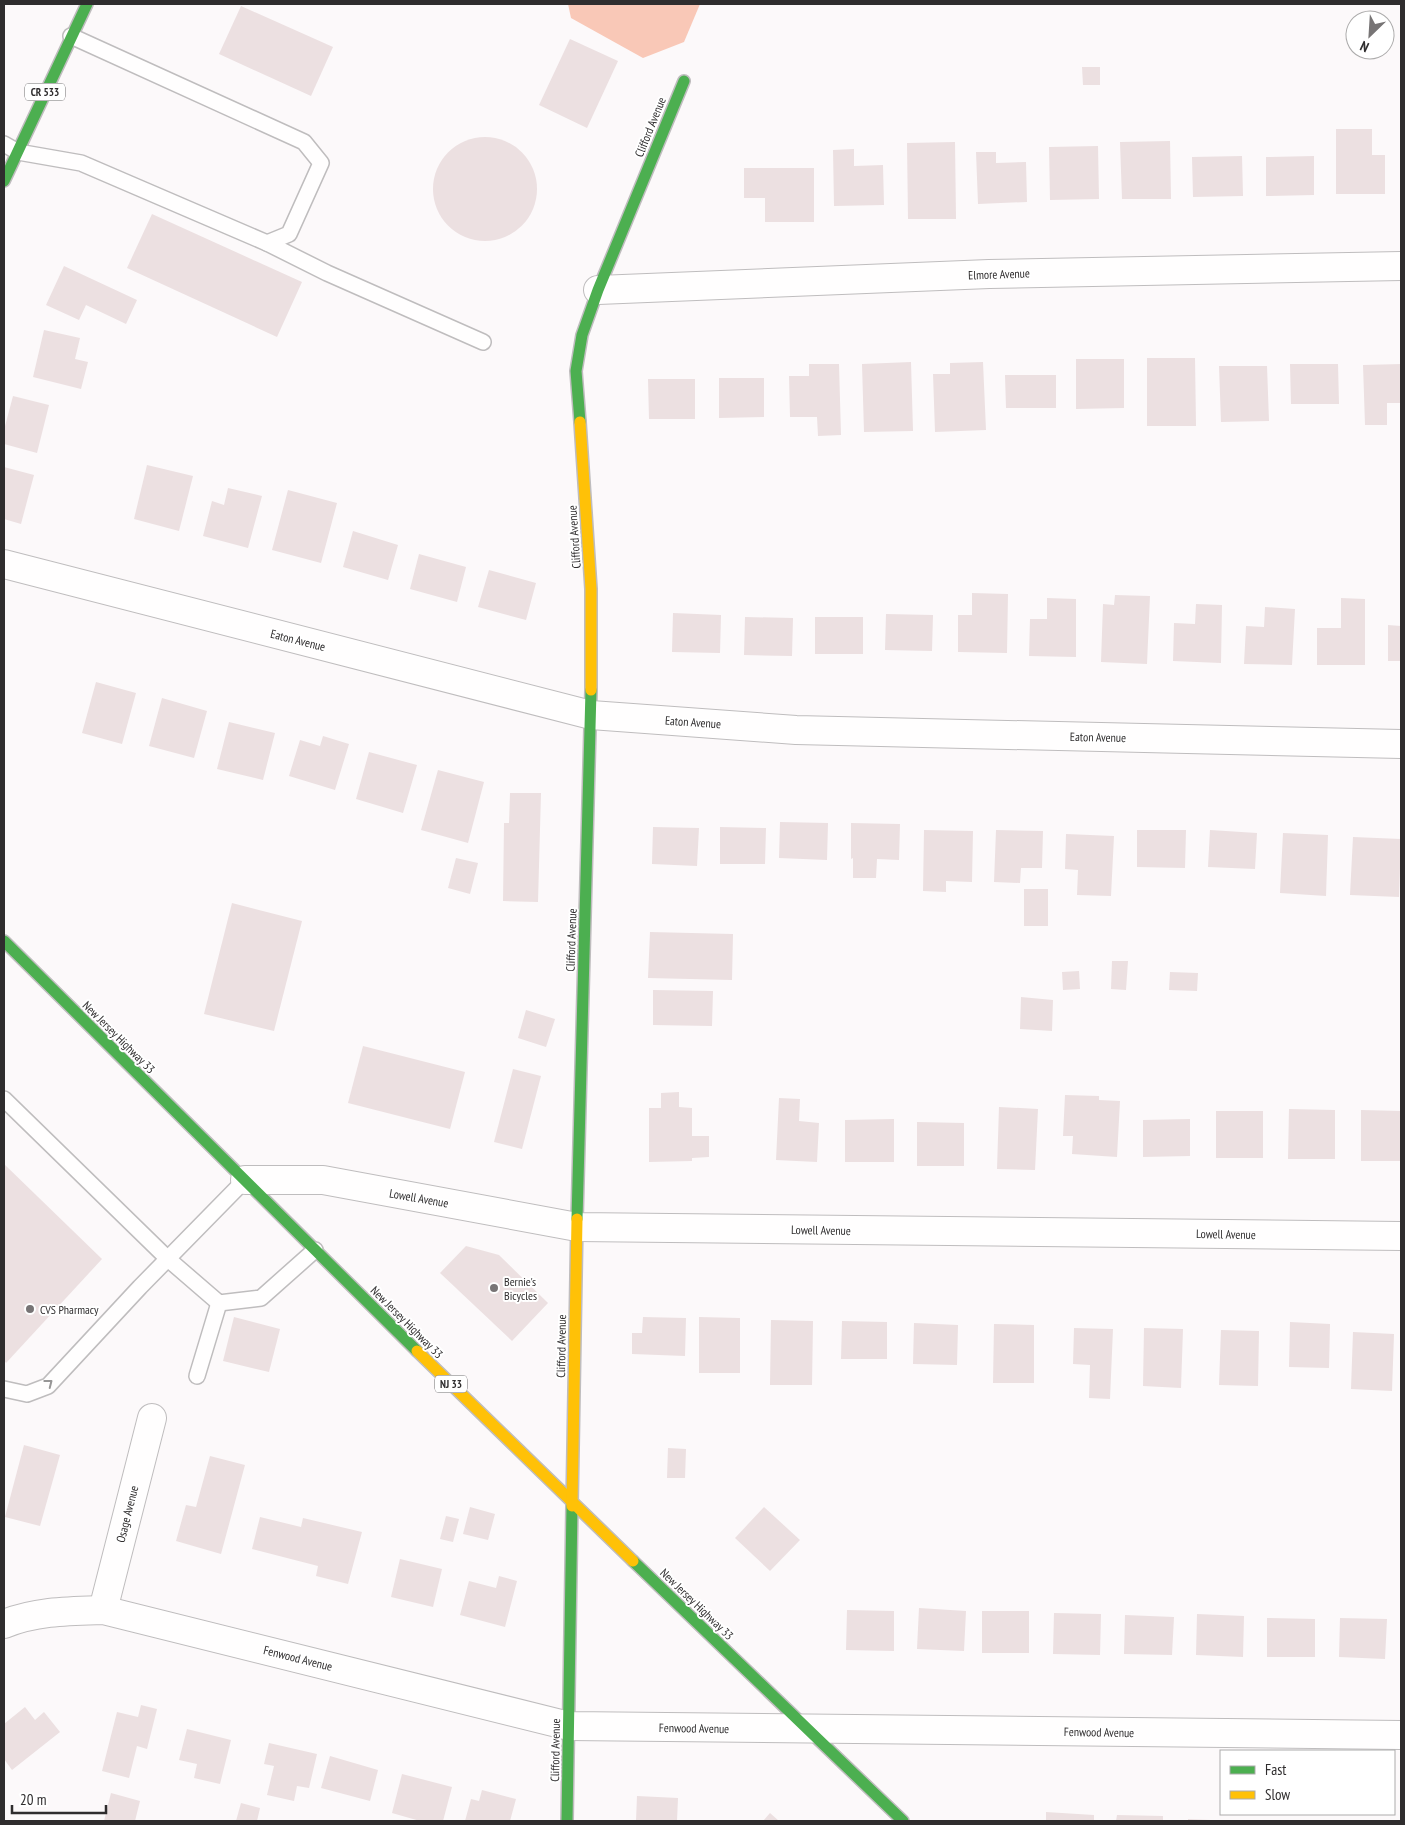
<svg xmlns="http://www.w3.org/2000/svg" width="1405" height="1825" viewBox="0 0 1405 1825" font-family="'PT Sans Narrow',sans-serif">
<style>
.forest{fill:#f9c8b7}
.building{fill:#ece0e1}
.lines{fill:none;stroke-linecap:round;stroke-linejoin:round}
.lane-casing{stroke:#bfbdbe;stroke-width:18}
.street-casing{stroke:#bfbdbe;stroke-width:30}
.fast-casing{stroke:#bfbdbe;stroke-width:14}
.slow-casing{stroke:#bfbdbe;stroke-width:14}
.lane{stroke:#fffefe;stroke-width:15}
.street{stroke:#fffefe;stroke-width:28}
.fast{stroke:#4caf50;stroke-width:11}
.slow{stroke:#ffc107;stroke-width:11}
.oneway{stroke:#979696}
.poi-dot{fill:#777475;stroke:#fff;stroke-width:2}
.labels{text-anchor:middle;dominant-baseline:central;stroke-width:4;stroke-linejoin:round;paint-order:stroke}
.shield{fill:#fff;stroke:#6d6c6d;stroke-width:1}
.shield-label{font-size:11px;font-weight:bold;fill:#2f2d2e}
.street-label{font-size:12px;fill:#2f2d2e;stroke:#fff}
.poi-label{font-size:12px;fill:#2f2d2e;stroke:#fff;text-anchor:start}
</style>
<rect width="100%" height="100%" fill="#fcf9fa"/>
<!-- forest -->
<polygon class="forest" points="568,4 700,4 684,42 643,58 571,18"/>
<!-- building -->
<g class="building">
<polygon points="241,6 333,47 311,96 219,54"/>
<polygon points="570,39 618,61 587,128 539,105"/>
<polygon points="1082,67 1100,67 1100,85 1083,85"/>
<polygon points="1336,129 1372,129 1372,155 1385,155 1385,194 1336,194"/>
<circle cx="485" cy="189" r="52"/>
<polygon points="1170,141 1171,199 1122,199 1120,142"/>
<polygon points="955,142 956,219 908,219 907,143"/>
<polygon points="1098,146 1099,199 1050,200 1049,147"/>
<polygon points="854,149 854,166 883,165 884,205 834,206 833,150"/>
<polygon points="976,152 996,152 996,163 1026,162 1027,202 978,204"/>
<polygon points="1242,156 1243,196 1193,197 1192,157"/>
<polygon points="1314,156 1314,195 1266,196 1266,157"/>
<polygon points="744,168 814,168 814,222 765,222 765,198 744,198"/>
<polygon points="152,214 302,282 277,337 127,268"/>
<polygon points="64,266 137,300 126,324 86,305 79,320 46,305"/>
<polygon points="44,330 80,338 75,359 88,362 81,389 33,377"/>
<polygon points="1147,358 1195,358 1196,426 1147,426"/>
<polygon points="1076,359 1124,359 1124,408 1076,409"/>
<polygon points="911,362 913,431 864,432 862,364"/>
<polygon points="983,362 986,430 935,432 933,374 950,374 950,363"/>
<polygon points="809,364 839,364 841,435 818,436 817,417 790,417 789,376 809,376"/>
<polygon points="1290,364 1338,364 1339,404 1291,404"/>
<polygon points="1401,364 1401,403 1387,403 1387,425 1365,425 1363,365"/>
<polygon points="1219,366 1267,366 1269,421 1221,422"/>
<polygon points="1005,375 1056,375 1056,408 1006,408"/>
<polygon points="719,378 764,378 764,417 719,418"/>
<polygon points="648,379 695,379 695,419 649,419"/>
<polygon points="13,396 49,405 37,453 4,444 4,430"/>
<polygon points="147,465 193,476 179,531 134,519"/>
<polygon points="4,467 34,475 21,524 4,519"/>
<polygon points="228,488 262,496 248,548 203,536 212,501 224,505"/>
<polygon points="288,490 337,503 321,563 272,550"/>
<polygon points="353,531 398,545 388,580 343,567"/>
<polygon points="419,554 466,567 457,602 410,589"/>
<polygon points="489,570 536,583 526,620 478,607"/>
<polygon points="972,593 1008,594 1007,653 958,652 958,615 972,615"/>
<polygon points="1115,595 1150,596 1147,664 1101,662 1103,604 1114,605"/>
<polygon points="1047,598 1076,599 1076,657 1029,656 1030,619 1047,619"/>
<polygon points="1341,598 1365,599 1365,665 1317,665 1317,628 1341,628"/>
<polygon points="1196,604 1222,605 1221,663 1173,661 1174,623 1195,624"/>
<polygon points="1265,607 1295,609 1292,665 1244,664 1246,626 1264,627"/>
<polygon points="673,613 721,615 720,653 672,652"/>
<polygon points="886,614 933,615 932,651 885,650"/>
<polygon points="745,617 793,618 792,656 744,655"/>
<rect x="815" y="617" width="48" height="37"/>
<polygon points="1388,625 1401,626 1401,661 1388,661"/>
<polygon points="96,682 136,693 122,744 82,733"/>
<polygon points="162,698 207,711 194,758 149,746"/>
<polygon points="229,722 275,733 263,780 217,769"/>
<polygon points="323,736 349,744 335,790 289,776 300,740 320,746"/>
<polygon points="369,752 417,765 403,813 356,799"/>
<polygon points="438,770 484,782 468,843 421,830"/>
<polygon points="510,793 541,793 538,902 503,901 504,823 509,823"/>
<polygon points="780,822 828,823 827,860 779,858"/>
<polygon points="851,823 900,824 899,860 877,859 876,878 853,878 853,858 851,859"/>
<polygon points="653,827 699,828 697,866 652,864"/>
<polygon points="720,827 766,828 765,864 720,864"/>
<polygon points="924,830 973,831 972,882 946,881 946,892 923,891"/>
<polygon points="996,830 1043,831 1042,868 1021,868 1020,883 994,882"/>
<polygon points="1137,830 1186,830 1185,868 1137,867"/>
<polygon points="1210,830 1257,833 1255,869 1208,867"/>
<polygon points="1283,833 1328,835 1326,896 1280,893"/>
<polygon points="1066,834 1114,836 1111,896 1077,895 1078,870 1065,869"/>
<polygon points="1353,837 1401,839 1399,897 1350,895"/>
<polygon points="456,858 478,863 470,894 448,888"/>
<rect x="1024" y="889" width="24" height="37"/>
<polygon points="232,903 302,921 274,1031 204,1014"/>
<polygon points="650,932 733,934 732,980 648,978"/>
<polygon points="1112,961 1128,961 1126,990 1111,989"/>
<polygon points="1079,971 1080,989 1063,990 1062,972"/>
<polygon points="1170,972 1198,973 1197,991 1169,990"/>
<polygon points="653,990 713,991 712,1026 653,1025"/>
<polygon points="1021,997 1053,1000 1052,1031 1020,1029"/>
<polygon points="526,1010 555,1019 546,1047 518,1038"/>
<polygon points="363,1046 465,1072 450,1129 348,1103"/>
<polygon points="513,1069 541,1076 522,1149 494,1142"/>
<polygon points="679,1092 679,1107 692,1108 692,1136 709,1136 709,1157 692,1158 692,1161 649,1162 649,1108 661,1108 661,1093"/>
<polygon points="1065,1095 1099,1096 1099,1100 1120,1101 1117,1157 1072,1154 1073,1136 1063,1136"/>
<polygon points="779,1098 800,1099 799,1121 819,1123 817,1162 776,1160"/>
<polygon points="999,1107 1038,1109 1035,1170 997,1169"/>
<polygon points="1289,1109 1335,1110 1335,1159 1288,1159"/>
<polygon points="1361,1110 1401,1111 1401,1161 1361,1161"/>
<rect x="1216" y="1111" width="47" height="47"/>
<polygon points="894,1119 894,1162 845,1162 845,1120"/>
<polygon points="1190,1119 1190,1156 1143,1157 1143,1120"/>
<polygon points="917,1122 964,1123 964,1166 917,1166"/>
<polygon points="4,1164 102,1259 6,1363 4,1360"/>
<polygon points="466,1246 499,1255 548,1303 512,1341 440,1273"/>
<polygon points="234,1317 280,1329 269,1372 223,1361"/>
<polygon points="643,1317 686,1318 685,1356 632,1354 632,1333 642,1333"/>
<polygon points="699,1317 740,1318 740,1373 699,1373"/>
<polygon points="771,1320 813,1321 812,1385 770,1385"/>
<polygon points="842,1321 887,1322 887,1359 841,1359"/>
<polygon points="1290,1322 1330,1324 1329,1368 1289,1367"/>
<polygon points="914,1323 958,1325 957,1365 913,1364"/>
<polygon points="994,1324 1034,1325 1034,1383 993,1383"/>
<polygon points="1074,1328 1113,1329 1110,1399 1089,1398 1090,1365 1073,1364"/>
<polygon points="1144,1328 1183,1329 1181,1388 1143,1386"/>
<polygon points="1221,1330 1259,1331 1258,1386 1219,1385"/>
<polygon points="1353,1332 1394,1334 1392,1391 1351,1389"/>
<polygon points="24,1445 60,1455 40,1526 5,1517"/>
<polygon points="668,1448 686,1449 685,1478 667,1478"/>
<polygon points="210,1456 245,1465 221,1554 176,1541 186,1505 196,1507"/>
<polygon points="470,1507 495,1514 488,1540 463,1534"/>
<polygon points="764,1507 800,1540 770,1571 735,1538"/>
<polygon points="446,1516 459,1519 453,1542 440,1539"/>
<polygon points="260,1517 301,1527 303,1518 362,1532 348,1584 316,1576 318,1566 252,1549"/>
<polygon points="400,1559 442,1569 433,1607 391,1597"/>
<polygon points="499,1576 517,1581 505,1627 460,1615 469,1581 496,1588"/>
<polygon points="919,1608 966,1611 964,1651 917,1649"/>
<polygon points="847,1610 894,1611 894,1651 846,1650"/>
<rect x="982" y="1611" width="47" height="42"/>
<polygon points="1054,1613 1101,1614 1100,1655 1053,1654"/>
<polygon points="1197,1614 1244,1616 1243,1657 1196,1655"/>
<polygon points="1125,1615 1174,1617 1172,1655 1124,1654"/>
<polygon points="1267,1618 1315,1619 1315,1657 1267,1657"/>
<polygon points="1340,1618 1387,1619 1385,1659 1339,1657"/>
<polygon points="141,1705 157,1709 147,1749 137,1746 129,1778 102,1771 117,1712 138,1717"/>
<polygon points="25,1707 35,1720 44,1712 60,1732 12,1770 4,1759 4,1724"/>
<polygon points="187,1729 231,1740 220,1784 194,1778 197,1764 179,1760"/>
<polygon points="269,1743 317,1754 309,1788 297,1786 294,1801 267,1795 274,1766 264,1764"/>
<polygon points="330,1756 378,1770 370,1801 321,1788"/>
<polygon points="402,1774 452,1787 443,1821 420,1821 392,1813"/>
<polygon points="482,1790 516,1799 510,1821 465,1821 471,1799 479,1801"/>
<polygon points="111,1793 140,1801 135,1821 104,1821"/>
<polygon points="637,1796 678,1798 677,1821 636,1821"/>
<polygon points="241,1803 260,1808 257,1821 236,1821"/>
<polygon points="1046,1812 1094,1815 1094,1821 1046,1821"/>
<polygon points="770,1813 779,1821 763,1821"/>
<polygon points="1117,1815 1163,1816 1163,1821 1116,1821"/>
<polygon points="1188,1819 1211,1820 1210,1821 1188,1821"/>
</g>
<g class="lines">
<!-- lane casing -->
<g class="lane-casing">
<g id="lane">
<polyline points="4,144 18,152 81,163 267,243 289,234 321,163 304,142 71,36"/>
<polyline points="267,243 327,273 483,342"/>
<polyline points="4,1099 168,1259 219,1303 261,1298 315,1250"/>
<polyline points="197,1376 219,1303"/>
<polyline points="4,1389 27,1394 48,1386 140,1287 245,1180"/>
</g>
</g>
<!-- street casing -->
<g class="street-casing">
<g id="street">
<polyline points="598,290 989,274 1401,266"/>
<polyline points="4,564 591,715 796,730 1401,744"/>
<polyline points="245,1180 323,1180 577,1227 1401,1236"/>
<polyline points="103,1610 152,1418"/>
<path d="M4 1624C36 1611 69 1611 103 1610L569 1726 1401 1735"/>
</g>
</g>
<!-- fast casing -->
<g class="fast-casing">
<g id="fast">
<polyline points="4,181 87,4"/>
<polyline points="580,422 576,371 582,335 598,290 684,81"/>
<polyline points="4,941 417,1351"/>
<polyline points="577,1219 591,690"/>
<polyline points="633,1561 903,1821"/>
<polyline points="567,1821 572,1506"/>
</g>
</g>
<!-- slow casing -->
<g class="slow-casing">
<g id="slow">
<polyline points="580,422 591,589 591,690"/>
<polyline points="417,1351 633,1561"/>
<polyline points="572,1506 577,1219"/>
</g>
</g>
<!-- lane -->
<use href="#lane" class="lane"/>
<!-- street -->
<use href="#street" class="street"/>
<!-- fast -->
<use href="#fast" class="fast"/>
<!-- slow -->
<use href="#slow" class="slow"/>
</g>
<!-- one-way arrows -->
<defs><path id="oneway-chevron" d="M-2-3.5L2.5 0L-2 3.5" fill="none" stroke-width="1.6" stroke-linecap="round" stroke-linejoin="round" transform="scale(1.25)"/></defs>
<use class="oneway" href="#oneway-chevron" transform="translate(49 1383) rotate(-38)"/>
<!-- markers -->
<g class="poi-dot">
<circle cx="494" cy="1288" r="5"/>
<circle cx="30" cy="1309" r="5"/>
</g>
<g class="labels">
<!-- shield labels -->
<g class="shield">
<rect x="25" y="83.5" width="40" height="17" rx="4"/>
<rect x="435" y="1375.5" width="32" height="17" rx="4"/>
</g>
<g class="shield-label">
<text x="45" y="92">CR 533</text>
<text x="451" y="1384">NJ 33</text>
</g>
<!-- street labels -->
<g class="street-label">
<text transform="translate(650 127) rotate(-68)">Clifford Avenue</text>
<text transform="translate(999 274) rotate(-2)">Elmore Avenue</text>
<text transform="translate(574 537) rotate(-94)">Clifford Avenue</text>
<text transform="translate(298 640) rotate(14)">Eaton Avenue</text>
<text transform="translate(693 722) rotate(4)">Eaton Avenue</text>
<text transform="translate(1098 737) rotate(1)">Eaton Avenue</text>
<text transform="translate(571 940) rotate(-88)">Clifford Avenue</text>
<text transform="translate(119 1037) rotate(45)">New Jersey Highway 33</text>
<text transform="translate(419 1198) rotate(10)">Lowell Avenue</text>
<text transform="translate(821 1230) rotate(1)">Lowell Avenue</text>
<text transform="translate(1226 1234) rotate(1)">Lowell Avenue</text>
<text transform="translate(407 1322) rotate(45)">New Jersey Highway 33</text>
<text transform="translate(561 1346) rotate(-89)">Clifford Avenue</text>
<text transform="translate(127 1514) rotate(-76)">Osage Avenue</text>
<text transform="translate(697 1604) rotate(44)">New Jersey Highway 33</text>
<text transform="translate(298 1658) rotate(14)">Fenwood Avenue</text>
<text transform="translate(694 1728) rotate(1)">Fenwood Avenue</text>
<text transform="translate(1099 1732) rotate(1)">Fenwood Avenue</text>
<text transform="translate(555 1750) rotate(-89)">Clifford Avenue</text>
</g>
<!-- poi labels -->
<g class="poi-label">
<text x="504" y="1281">Bernie's<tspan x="504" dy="14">Bicycles</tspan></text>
<text x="40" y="1309">CVS Pharmacy</text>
</g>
</g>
<!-- border -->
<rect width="1405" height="1825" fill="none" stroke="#2f2d2e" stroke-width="10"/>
<!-- legend -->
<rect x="1220" y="1750" width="175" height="65" fill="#ffffff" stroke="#acabab"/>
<rect x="1230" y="1766" width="25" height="8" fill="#4caf50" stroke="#acabab"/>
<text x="1265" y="1775" font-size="15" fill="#2f2d2e">Fast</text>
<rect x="1230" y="1791" width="25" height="8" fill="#ffc107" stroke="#acabab"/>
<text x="1265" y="1800" font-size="15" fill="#2f2d2e">Slow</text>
<!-- north arrow -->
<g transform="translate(1370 35) rotate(205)"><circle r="24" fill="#ffffff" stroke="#acabab"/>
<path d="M0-4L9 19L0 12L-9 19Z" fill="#777475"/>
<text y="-8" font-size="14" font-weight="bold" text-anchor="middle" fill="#2f2d2e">N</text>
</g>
<!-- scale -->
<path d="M12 1805v8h94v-8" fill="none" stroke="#2f2d2e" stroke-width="2.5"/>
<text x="20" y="1805" font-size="15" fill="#2f2d2e" stroke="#ffffff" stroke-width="4" paint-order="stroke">20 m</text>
</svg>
